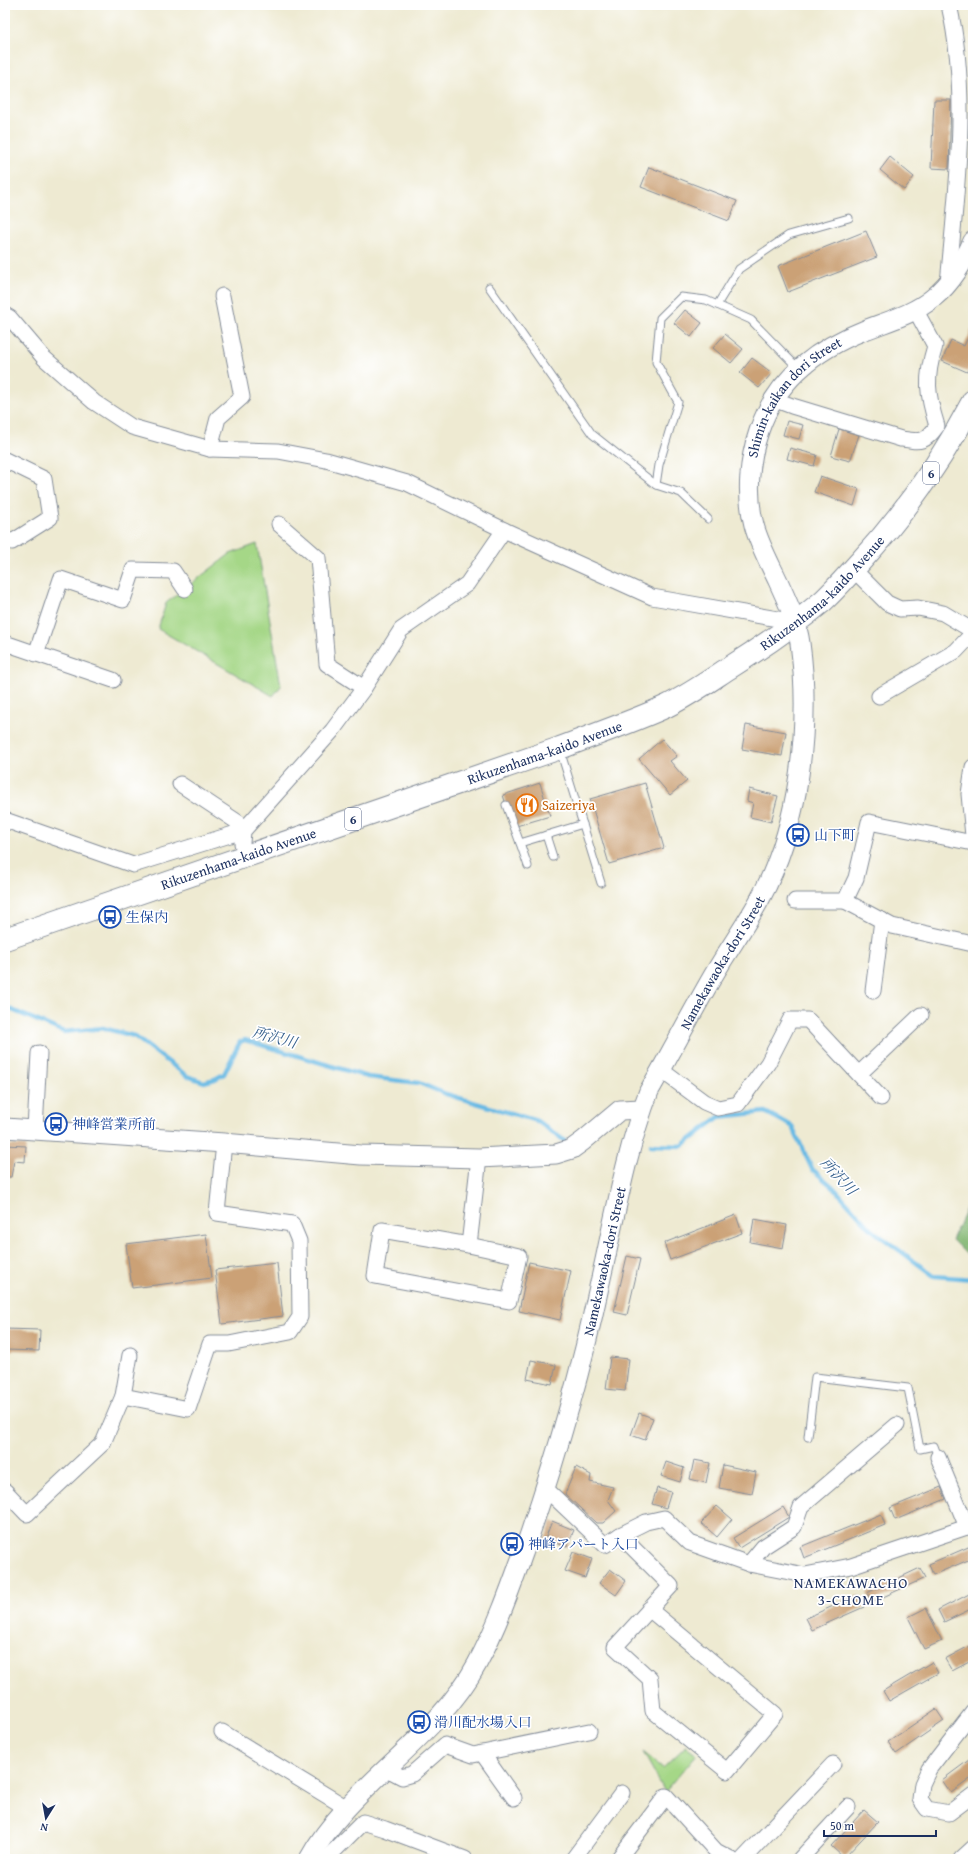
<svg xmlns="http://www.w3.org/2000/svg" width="978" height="1864" viewBox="0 0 978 1864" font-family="'Gentium Book Plus','Noto Serif JP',serif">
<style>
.green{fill:#a5d787;stroke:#608372}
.forest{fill:#84b874;stroke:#507469}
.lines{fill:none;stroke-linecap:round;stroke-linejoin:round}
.stream{stroke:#69bae4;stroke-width:4.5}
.building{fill:#cba176}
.service-casing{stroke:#848c98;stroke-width:9}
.minor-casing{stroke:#848c98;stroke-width:17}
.tertiary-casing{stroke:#848c98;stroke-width:21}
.trunk-casing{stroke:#848c98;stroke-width:24}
.service{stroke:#fff;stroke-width:7}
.minor{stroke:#fff;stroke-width:15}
.tertiary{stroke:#fff;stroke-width:19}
.trunk{stroke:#fff;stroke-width:22}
.labels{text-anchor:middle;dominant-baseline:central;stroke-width:3.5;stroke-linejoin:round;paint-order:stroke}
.shield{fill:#fff;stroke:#5f6d8e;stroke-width:1}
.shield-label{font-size:13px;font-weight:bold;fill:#1b2f5e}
.street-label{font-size:14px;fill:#1b2f5e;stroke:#fff}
.food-label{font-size:14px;fill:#c56008;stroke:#fff;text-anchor:start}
.transit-label{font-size:14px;fill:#164399;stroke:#fff;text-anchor:start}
.water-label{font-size:15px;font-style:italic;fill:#36608d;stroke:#fff}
.neighbourhood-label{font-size:15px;letter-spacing:1px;fill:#1b2f5e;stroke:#fff}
</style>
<rect width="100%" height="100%" fill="#fff"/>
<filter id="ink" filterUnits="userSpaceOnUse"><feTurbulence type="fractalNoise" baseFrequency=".025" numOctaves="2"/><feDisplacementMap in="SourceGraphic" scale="8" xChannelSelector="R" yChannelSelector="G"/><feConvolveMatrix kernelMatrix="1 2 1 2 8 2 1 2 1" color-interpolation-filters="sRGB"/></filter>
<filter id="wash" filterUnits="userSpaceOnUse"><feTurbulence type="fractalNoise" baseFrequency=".012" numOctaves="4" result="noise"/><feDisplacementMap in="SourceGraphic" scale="16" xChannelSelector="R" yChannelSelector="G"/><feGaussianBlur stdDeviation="0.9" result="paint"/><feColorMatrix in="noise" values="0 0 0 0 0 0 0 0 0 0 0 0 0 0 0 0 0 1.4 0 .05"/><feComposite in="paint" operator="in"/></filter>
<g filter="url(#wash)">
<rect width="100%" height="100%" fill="#eeead2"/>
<!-- green -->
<g class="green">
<polygon points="257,544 281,686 273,696 158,629 166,603 230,554"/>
<polygon points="686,1746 697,1754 665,1792 643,1752 663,1768"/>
</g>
<!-- forest -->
<polygon class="forest" points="973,1193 973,1261 952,1240"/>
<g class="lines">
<!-- stream -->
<g class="stream">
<polyline points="5,1007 64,1032 103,1028 134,1036 187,1076 204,1082 215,1079 224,1074 240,1042 245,1040 368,1077 419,1083 446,1094 537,1121 565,1141"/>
<polyline points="651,1145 682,1146 719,1117 765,1112 792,1126 812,1169 833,1187 872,1230 934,1276 973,1279"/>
</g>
</g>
<g id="blocks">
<!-- building -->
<g class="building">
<polygon points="934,100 951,100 949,169 931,168"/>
<polygon points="890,157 914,177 904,190 880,170"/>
<polygon points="649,167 737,201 729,221 641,187"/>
<polygon points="866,231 877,257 788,292 778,266"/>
<polygon points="685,310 702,323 691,337 674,323"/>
<polygon points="973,327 973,359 967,372 942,361 951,340 964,346"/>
<polygon points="725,334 743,349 731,363 713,348"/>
<polygon points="752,358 772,373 759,388 740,373"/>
<polygon points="787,421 803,425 799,439 783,435"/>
<polygon points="839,429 859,435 850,461 831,456"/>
<polygon points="790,448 817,455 814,466 787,459"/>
<polygon points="820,476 859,489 854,506 814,492"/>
<polygon points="746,725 786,732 782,756 742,749"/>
<polygon points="662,739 677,756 670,761 687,781 670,795 639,759"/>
<polygon points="540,783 550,816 513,827 503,795"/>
<polygon points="645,783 664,848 609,864 590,799"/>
<polygon points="749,789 778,796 771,822 750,817 753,803 747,801"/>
<polygon points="5,1145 26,1146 25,1162 14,1161 11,1177 5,1177"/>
<polygon points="736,1215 742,1233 670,1260 664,1243"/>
<polygon points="754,1219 787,1225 783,1248 750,1242"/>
<polygon points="206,1234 212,1278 132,1288 126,1244"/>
<polygon points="627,1256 640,1259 627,1315 614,1312"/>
<polygon points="529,1262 571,1271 560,1320 519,1311"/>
<polygon points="277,1263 283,1316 222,1324 215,1270"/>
<polygon points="5,1329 40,1330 39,1351 5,1350"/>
<polygon points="610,1357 629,1359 625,1391 606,1389"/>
<polygon points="531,1360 556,1365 552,1384 527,1379"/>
<polygon points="639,1413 653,1418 645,1440 631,1435"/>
<polygon points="694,1460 710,1463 706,1483 690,1479"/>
<polygon points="666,1462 684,1468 680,1482 661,1476"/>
<polygon points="723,1465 756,1472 752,1494 719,1488"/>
<polygon points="576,1467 591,1475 590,1482 613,1487 608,1500 616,1511 603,1523 596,1523 565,1494"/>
<polygon points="941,1487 946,1499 895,1520 890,1508"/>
<polygon points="657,1488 671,1492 666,1508 652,1504"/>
<polygon points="717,1506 732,1519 717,1537 701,1523"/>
<polygon points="783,1507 789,1517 739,1548 733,1538"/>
<polygon points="881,1514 885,1525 804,1558 800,1547"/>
<polygon points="552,1521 574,1530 567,1547 545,1539"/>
<polygon points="973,1545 973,1558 933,1575 929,1564"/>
<polygon points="573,1552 592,1559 585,1578 565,1571"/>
<polygon points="920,1568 925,1578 872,1602 867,1593"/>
<polygon points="610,1569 626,1581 616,1595 599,1583"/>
<polygon points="973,1592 973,1608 944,1622 938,1610"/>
<polygon points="858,1595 864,1607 812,1630 806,1618"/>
<polygon points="926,1608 942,1641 924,1649 908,1617"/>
<polygon points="973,1644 973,1660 952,1671 945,1659"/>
<polygon points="932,1662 938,1673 889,1701 883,1691"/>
<polygon points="936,1709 944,1721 896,1754 888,1742"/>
<polygon points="973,1757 973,1777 951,1793 942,1780"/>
<polygon points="864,1810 878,1822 844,1858 831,1846"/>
</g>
</g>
</g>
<g filter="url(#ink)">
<use href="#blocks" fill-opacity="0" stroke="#848c98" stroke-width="1"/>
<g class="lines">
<!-- service casing -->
<g class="service-casing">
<g id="service">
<polyline points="489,287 592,434 656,485"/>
<polyline points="717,305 739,269 789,235 849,218"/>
<polyline points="708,519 681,493 656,485 659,465 678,402 656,362 660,318 681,297 706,300 751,320 799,369"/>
<polyline points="560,750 601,883"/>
<polyline points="506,805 520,843 583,824"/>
<polyline points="546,835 553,857"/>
<polyline points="520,843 528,866"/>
<polyline points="808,1437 815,1377 908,1388 920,1449 934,1446 938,1457"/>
</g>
</g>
<!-- minor casing -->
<g class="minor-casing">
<g id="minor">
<path d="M948 284C956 193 970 95 949 5"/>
<polyline points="5,315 10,318 44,358 94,402 132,427 210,449 278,451 326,460 407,483 504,530 652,597 795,622"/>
<path d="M773 399 792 406 901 439C921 442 925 443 937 426 927 394 925 378 935 346L915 309"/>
<polyline points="210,449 218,418 242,397 222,296"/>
<polyline points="5,460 44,479 50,518 12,542 5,539"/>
<polyline points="279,524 318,558 327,664 364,688"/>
<polyline points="853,569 887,603 900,609 918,608 943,613 973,631"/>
<polyline points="5,643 113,680"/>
<polyline points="36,654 61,579 123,600 133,570 173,571 185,589"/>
<polyline points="879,696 956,651 973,633"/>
<polyline points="973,767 969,794 973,836"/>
<polyline points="5,820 133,865 243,831 239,823 180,784"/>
<polyline points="245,856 242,843 243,831 332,731 364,688 401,630 467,584 504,530"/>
<polyline points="795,901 845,901 856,878 869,822 973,843"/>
<polyline points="845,901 892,926 973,944"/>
<polyline points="873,991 882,920"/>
<polyline points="661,1070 704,1102 718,1108 738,1104 768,1063 790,1020 808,1020 881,1098"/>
<polyline points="859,1074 921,1015"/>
<polyline points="35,1130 39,1053"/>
<polygon points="382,1230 469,1245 519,1256 509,1301 375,1276"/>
<polyline points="469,1245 479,1158"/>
<polyline points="123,1396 130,1355"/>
<polyline points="938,1457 967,1527"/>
<polyline points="546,1489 605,1545 620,1535 671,1586 615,1647 650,1679 653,1711 727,1771 775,1714 649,1609"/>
<polyline points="5,1491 27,1514 103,1443 123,1396 188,1409 210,1344 229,1344 290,1332 300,1317 299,1241 292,1224 217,1213 224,1143"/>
<polyline points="620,1535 646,1522 664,1518 690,1543 749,1564 805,1575 851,1566 967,1527 973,1527"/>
<polyline points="749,1564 763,1547 794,1527 801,1507 897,1425"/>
<polyline points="973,1712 929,1769 922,1784 920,1799 927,1809 949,1813 973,1795"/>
<polyline points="222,1732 347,1808"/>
<polyline points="482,1753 514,1798"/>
<polyline points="387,1769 402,1777 412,1774 445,1745 473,1755 589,1731"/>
<polyline points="311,1856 327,1858 363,1822 385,1829 465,1859"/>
<polyline points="573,1859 622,1793"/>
<polyline points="618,1859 666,1796 716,1851 731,1859"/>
<polyline points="743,1859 833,1764"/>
<polyline points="800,1859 848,1807"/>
<polyline points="961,1859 973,1848"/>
</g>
</g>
<!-- tertiary casing -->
<g class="tertiary-casing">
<g id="tertiary">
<polyline points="5,1128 224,1143 361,1155 479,1158 556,1154 572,1149 583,1141 620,1110 642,1109"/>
<path id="s1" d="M309 1859C349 1786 437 1739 477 1664 497 1627 511 1587 525 1548 555 1462 580 1376 599 1287 614 1222 625 1154 649 1091 671 1053 691 1014 713 976 728 950 746 925 760 899 800 826 811 724 800 643 797 621 787 601 778 581 770 564 759 544 754 525 746 495 749 460 759 431 776 380 816 349 865 330 888 321 914 314 933 298 952 283 963 263 973 241"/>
</g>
</g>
<!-- trunk casing -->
<g class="trunk-casing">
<g id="trunk">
<path id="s2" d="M5 939 560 748C596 734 632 722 667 706 689 695 709 681 729 668 761 648 794 625 823 601 836 589 848 575 860 562 906 512 942 460 973 401"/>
</g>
</g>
<!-- service -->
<use href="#service" class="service"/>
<!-- minor -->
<use href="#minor" class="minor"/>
<!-- tertiary -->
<use href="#tertiary" class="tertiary"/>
<!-- trunk -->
<use href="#trunk" class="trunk"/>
</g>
</g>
<!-- icons -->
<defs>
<g id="restaurant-ring" transform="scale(1.15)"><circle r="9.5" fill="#fff" stroke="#e8710a" stroke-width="1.5"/><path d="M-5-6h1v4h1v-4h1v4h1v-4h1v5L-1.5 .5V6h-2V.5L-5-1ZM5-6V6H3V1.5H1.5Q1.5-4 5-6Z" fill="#e8710a"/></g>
<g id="bus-ring" transform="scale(1.15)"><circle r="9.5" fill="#fff" stroke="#1a4fb4" stroke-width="1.5"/><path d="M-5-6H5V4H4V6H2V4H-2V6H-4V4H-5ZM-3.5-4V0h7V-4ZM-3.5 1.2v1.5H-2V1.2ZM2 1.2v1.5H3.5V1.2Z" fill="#1a4fb4"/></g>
</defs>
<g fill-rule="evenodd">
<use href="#restaurant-ring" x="527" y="805"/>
<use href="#bus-ring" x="798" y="835"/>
<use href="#bus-ring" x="110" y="917"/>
<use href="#bus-ring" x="56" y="1124"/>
<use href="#bus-ring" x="512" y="1544"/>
<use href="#bus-ring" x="419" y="1722"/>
</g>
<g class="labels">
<!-- shield labels -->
<g class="shield">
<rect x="923" y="462" width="16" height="22" rx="3"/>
<rect x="345" y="808" width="16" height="22" rx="3"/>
</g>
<g class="shield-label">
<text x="931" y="473">6</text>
<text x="353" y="819">6</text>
</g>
<!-- street labels -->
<g class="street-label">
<text stroke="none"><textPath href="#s1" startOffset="1614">Shimin-kaikan dori Street</textPath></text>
<text stroke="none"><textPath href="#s2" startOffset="895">Rikuzenhama-kaido Avenue</textPath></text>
<text stroke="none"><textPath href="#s2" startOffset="571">Rikuzenhama-kaido Avenue</textPath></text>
<text stroke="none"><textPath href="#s2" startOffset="247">Rikuzenhama-kaido Avenue</textPath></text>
<text stroke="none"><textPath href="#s1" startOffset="1006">Namekawaoka-dori Street</textPath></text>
<text stroke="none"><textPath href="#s1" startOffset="682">Namekawaoka-dori Street</textPath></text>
</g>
<!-- food labels -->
<g class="food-label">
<text x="542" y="805">Saizeriya</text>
</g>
<!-- transit labels -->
<g class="transit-label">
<text x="814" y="835">山下町</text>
<text x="126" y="917">生保内</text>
<text x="72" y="1124">神峰営業所前</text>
<text x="528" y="1544">神峰アパート入口</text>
<text x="434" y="1722">滑川配水場入口</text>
</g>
<!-- water labels -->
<g class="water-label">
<text transform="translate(275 1037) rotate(15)">所沢川</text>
<text transform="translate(839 1176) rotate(47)">所沢川</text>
</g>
<!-- neighbourhood labels -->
<g class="neighbourhood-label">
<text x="851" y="1582">NAMEKAWACHO<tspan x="851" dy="17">3-CHOME</tspan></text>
</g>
</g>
<!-- margin -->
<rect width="978" height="1864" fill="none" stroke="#fff" stroke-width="20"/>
<!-- north arrow -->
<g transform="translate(46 1818) rotate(191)" stroke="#ffffff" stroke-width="3" paint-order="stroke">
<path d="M0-3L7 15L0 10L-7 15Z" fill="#1b2f5e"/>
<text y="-6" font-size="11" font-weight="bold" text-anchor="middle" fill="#1b2f5e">N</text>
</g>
<!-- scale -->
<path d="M824 1830v6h112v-6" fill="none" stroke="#1b2f5e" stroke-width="2"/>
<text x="830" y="1830" font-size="12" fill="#1b2f5e" stroke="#ffffff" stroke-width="3" paint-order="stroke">50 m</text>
</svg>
